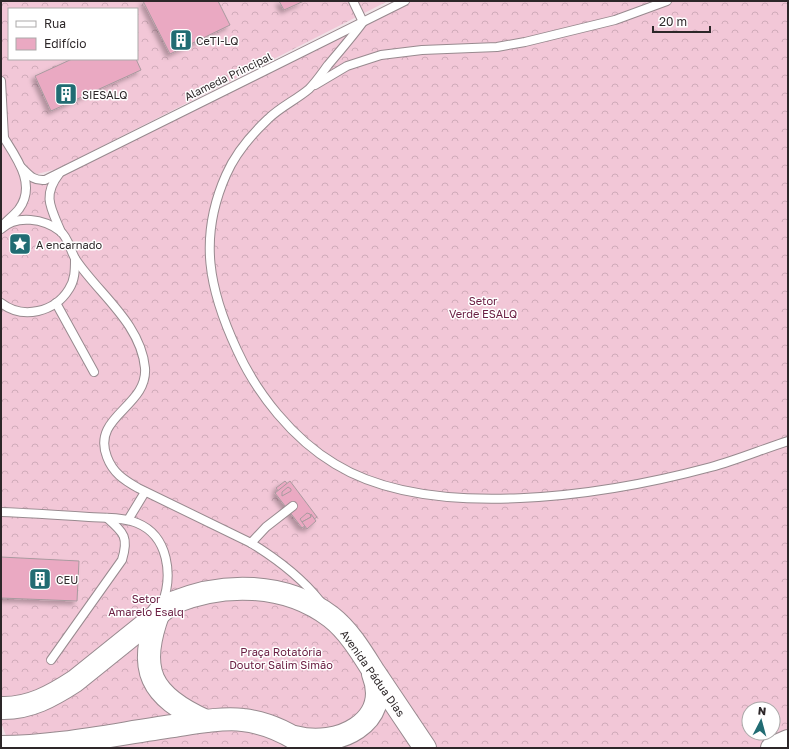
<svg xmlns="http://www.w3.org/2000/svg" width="789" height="749" viewBox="0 0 789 749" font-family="'Golos Text',sans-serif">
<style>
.forest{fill:url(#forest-crowns);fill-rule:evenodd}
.garden{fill:#f2c7d7}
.building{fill:#eaa9c2;stroke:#a99a9f;filter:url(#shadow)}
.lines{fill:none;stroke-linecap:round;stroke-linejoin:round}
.lane-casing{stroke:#988a8f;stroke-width:10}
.secondary-casing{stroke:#988a8f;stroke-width:24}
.highway-casing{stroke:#988a8f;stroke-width:24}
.lane{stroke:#fff;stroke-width:8}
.secondary{stroke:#fff;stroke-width:22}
.highway{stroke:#fff;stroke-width:22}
.labels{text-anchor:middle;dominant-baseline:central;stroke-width:3;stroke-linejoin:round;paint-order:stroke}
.poi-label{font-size:11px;fill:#2d2729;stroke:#fff;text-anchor:start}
.street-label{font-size:11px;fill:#2d2729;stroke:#fff}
.park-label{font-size:11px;fill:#6b2044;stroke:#fff}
</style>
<defs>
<pattern id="forest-crowns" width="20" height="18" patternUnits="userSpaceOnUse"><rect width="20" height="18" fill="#f2c7d7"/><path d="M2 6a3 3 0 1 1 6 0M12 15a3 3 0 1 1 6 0" fill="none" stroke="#d0abb9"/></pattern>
<filter id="shadow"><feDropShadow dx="-3.5" dy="3.5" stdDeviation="2" flood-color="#0004"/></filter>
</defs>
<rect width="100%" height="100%" fill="#f1e2e7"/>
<!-- forest -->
<g class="forest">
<path d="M1 1H388L57 169 37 174 31 171 23 161 1 125ZM9 9H137V59H9Z"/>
<path d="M410 1H788V748H11L1 723V133L23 168 37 179ZM749 709H773V733H749Z"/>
</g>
<!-- garden -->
<polygon class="garden" points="1,137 21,169 23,199 1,233"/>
<!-- building -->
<g class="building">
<polygon points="143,1 218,1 230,25 170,54"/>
<polygon points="279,1 304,1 284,10"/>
<polygon points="72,59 136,59 141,70 51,111 35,76"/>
<polygon points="285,481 291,488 288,487 281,495 276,488"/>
<polygon points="290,481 317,517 302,528 275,493"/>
<polygon points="288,487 291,489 291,491 282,496 282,492"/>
<polygon points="307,513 310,514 311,517 302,522 300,519"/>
<polygon points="311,514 316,521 307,529 302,522 311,517"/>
<polygon points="1,557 79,561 77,601 1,598"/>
</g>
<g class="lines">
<!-- lane casing -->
<g class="lane-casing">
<g id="lane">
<path d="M353 1 363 22C352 37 340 51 328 65 322 73 316 82 309 89 296 100 280 107 268 119 252 134 235 154 226 175 198 238 209 290 237 350 257 394 293 439 335 464 431 523 607 495 711 467 737 460 763 449 788 441"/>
<polyline points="1,81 4,138"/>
<polyline points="315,85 347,66 381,55 422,50 497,47 525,42 615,20 667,1"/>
<path d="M1 133C14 155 38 183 19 209 15 214 9 219 4 224"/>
<path d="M22 168C30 176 34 181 45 180L405 1"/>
<path d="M59 174C42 196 51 208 61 232"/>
<path d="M1 229C17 214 44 219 60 231 69 238 70 251 76 260 99 294 141 324 145 368 148 407 91 416 107 457 113 473 124 480 138 488L251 543C277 559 301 577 320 601"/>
<path d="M1 303C23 320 55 312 69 289 75 280 75 270 75 259"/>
<polyline points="56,303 94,372"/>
<path d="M1 512C30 513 60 515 89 517 105 518 123 517 137 523 169 536 173 576 162 604"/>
<polyline points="128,520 145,492"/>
<polyline points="251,543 266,527 293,506"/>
<path d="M51 660 122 560C129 537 124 533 107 518"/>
</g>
</g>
<!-- secondary casing -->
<g class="secondary-casing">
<polyline id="secondary" points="772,748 788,741"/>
</g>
<!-- highway casing -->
<g class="highway-casing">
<g id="highway">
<path d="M159 612C137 670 150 696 206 721"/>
<path d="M1 708C29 709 52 696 75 681L172 603C223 582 285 582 331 617 349 631 362 653 374 672 391 697 408 723 425 748"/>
<path d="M295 737C337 749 392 722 373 674"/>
<path d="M1 747C58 747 116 734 173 726 193 723 222 717 243 720 268 723 289 733 309 748"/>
</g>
</g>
<!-- lane -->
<use href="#lane" class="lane"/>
<!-- secondary -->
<use href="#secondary" class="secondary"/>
<!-- highway -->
<use href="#highway" class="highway"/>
</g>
<!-- icons -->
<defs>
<g id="building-square" transform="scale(1.15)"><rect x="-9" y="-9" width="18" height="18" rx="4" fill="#216c73" stroke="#fff"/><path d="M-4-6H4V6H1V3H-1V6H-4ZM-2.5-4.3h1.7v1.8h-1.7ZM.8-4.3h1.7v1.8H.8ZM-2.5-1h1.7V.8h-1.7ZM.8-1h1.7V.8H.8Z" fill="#fff"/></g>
<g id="sight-square" transform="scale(1.15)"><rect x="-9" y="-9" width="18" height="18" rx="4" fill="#216c73" stroke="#fff"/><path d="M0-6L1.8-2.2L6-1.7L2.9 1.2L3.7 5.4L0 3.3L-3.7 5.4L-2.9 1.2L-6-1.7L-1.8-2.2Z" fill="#fff"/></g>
</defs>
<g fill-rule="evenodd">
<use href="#building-square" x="181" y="40"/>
<use href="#building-square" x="66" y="94"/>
<use href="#sight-square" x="20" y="244"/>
<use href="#building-square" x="40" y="579"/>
</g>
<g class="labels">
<!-- poi labels -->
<g class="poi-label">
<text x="196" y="40">CeTI-LQ</text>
<text x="82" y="94">SIESALQ</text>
<text x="36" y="244">A encarnado</text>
<text x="56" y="579">CEU</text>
</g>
<!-- street labels -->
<g class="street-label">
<text transform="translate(228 76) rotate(-26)">Alameda Principal</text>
<text transform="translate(373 673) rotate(55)">Avenida Pádua Dias</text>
</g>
<!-- park labels -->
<g class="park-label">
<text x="483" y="300">Setor<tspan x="483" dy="13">Verde ESALQ</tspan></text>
<text x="146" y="598">Setor<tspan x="146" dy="13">Amarelo Esalq</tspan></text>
<text x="281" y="651">Praça Rotatória<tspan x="281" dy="13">Doutor Salim Simão</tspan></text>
</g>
</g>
<!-- border -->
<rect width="789" height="749" fill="none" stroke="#2d2729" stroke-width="4"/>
<!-- legend -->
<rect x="8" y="8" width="130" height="52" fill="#ffffff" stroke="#aba9a9"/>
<rect x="16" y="21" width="20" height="6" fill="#ffffff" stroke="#aba9a9"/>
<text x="44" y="28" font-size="12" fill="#2d2729">Rua</text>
<rect x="16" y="38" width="20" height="12" fill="#eaa9c2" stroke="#aba9a9"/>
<text x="44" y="48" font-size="12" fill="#2d2729">Edifício</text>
<!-- north arrow -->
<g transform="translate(761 721) rotate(6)"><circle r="19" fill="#ffffff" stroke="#aba9a9"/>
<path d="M0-3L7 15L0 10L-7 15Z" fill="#216c73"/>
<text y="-6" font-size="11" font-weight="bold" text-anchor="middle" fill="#2d2729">N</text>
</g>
<!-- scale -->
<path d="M653 26v6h57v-6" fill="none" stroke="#2d2729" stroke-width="2"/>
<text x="659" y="26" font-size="12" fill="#2d2729" stroke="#ffffff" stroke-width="3" paint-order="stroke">20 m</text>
</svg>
